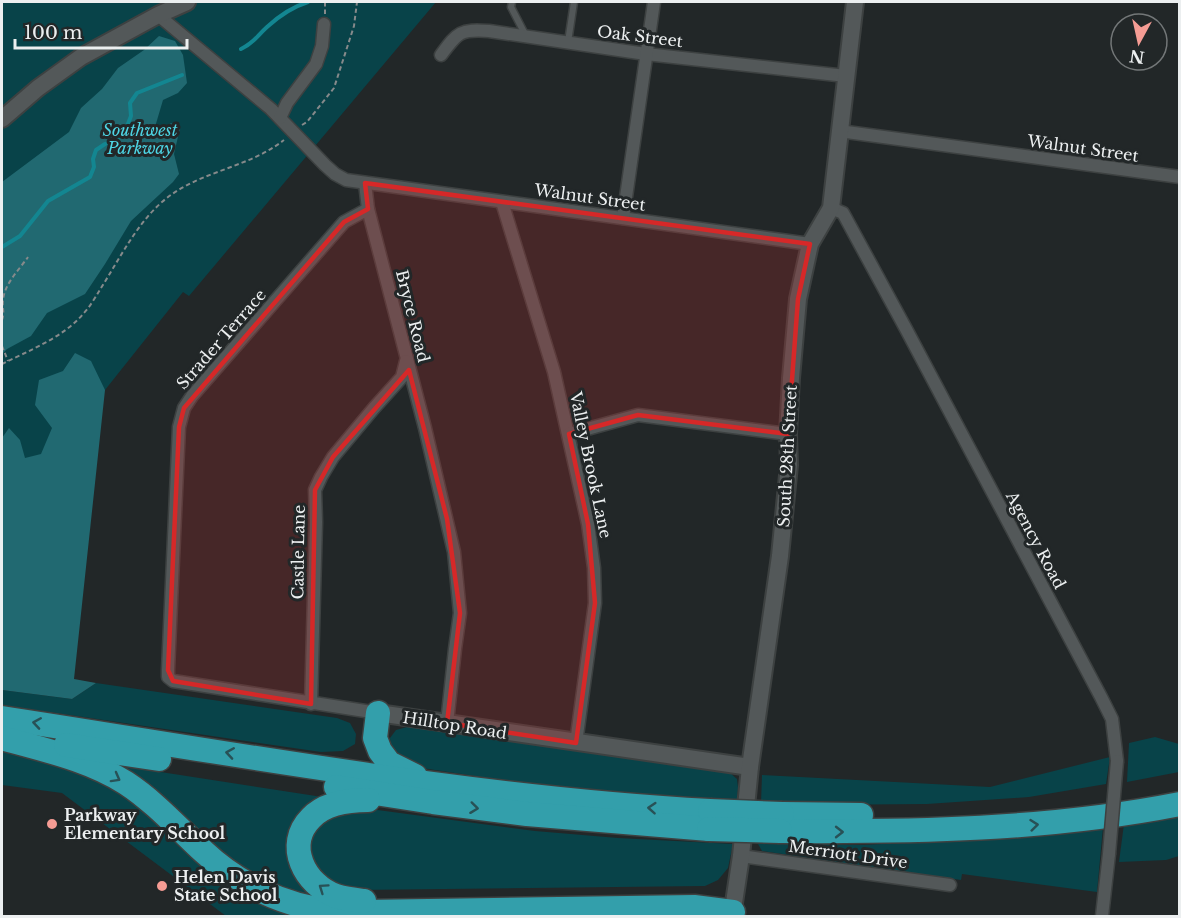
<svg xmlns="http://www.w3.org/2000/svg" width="1181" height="918" viewBox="0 0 1181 918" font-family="'Libre Baskerville',serif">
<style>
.green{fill:#084349}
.forest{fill:#216971}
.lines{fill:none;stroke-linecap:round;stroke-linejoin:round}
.stream{stroke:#138691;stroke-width:4}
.service-casing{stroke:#3d4141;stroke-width:9}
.minor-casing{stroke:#3d4141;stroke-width:15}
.tertiary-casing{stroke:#3d4141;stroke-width:20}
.motorway-casing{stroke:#3d4141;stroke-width:27}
.path{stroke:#868a8b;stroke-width:2;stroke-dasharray:4.5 3;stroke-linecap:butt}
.service{stroke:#535859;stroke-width:6}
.minor{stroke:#535859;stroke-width:12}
.tertiary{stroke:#535859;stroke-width:16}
.motorway{stroke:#339fab;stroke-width:24}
.minor-bridge-casing{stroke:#3d4141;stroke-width:15;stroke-linecap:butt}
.motorway-bridge-casing{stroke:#3d4141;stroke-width:27;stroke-linecap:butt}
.minor-bridge{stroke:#535859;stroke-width:12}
.motorway-bridge{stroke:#339fab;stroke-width:24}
.oneway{stroke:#285156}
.marked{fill:#d62828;fill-opacity:0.2;stroke:#d62828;stroke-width:4.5;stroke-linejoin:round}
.poi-dot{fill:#f59c94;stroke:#222728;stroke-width:2}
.labels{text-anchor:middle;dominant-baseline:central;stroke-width:6;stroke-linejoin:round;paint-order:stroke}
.street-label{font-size:16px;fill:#eceff0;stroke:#222728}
.park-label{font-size:16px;font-style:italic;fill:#4ed6e5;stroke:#222728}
.poi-label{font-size:16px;font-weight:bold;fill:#eceff0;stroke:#222728;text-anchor:start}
</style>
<rect width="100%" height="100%" fill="#222728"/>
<!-- green -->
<g class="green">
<polygon points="2,2 436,2 189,296 183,292 105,390 2,515"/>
<polygon points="96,683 337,718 350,723 356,734 355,744 343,751 321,752 2,705 2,690 72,699"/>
<path d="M407 727 729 772 737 779 738 788 737 801 643 798 528 784 415 767C399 760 391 757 390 738L396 730Z"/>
<polygon points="1155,737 1179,744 1179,772 1127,782 1129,743"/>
<polygon points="2,748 105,781 176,836 324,916 226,916 62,793 2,785"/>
<polygon points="1110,757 1106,784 1029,797 927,804 806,805 761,803 762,775 990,787"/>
<polygon points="122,766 329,798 293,838 330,903 301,895 229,865 116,770"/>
<polygon points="370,809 535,831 618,838 733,844 728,868 718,880 705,886 355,890 331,883 316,871 309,855 311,837 328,817"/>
<polygon points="1179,814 1179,856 1166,860 1119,862 1124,824"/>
<polygon points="1103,827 1097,892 962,874 961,880 762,851 758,844 863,845 1044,835"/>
</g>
<!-- forest -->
<g class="forest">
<polygon points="159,36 175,41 183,55 187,83 178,93 163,100 155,127 161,132 171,123 180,128 174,154 179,174 173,182 131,221 105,264 85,294 47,313 31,336 7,349 2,354 2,182 69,132 81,108 102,89 118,68 144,50"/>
<polygon points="75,353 91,361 105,390 74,679 96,683 72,699 2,690 2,438 9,428 20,440 25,458 41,454 52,428 35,405 39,380 63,371"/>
</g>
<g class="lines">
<!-- stream -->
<g class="stream">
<path d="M241 49C255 42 256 37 267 27 279 16 292 7 308 2"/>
<polyline points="2,247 20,236 48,201 90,177 94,167 93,159 96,150 105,144 118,139 126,129 131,116 130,103 137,93 182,75"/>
</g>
<!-- service casing -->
<g class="service-casing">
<g id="service">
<polyline points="512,2 511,7 526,36"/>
<polyline points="568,42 574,2"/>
</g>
</g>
<!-- minor casing -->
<g class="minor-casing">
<g id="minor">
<polyline points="158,15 271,109 325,165 335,174 346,180 810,244"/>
<path d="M441 55C458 32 460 29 489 31L646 54 846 76"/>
<polyline points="280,118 287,103 316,64 322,46 324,24"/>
<polyline points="839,131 1180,177"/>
<polyline points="365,183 368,209 425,428 454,552 460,613 455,649 447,723"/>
<polyline points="502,202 554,372 588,524 594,568 595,603 576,743"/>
<polyline points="831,208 843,213 906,329 1101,697 1112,719 1117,761"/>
<polyline points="368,209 344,222 192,396 184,408 179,427 168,670 168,677 173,681 378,713"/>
<polyline points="623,218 654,2"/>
<polyline points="569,434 638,415 788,434"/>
<polyline points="311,704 316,522 315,490 321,477 333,457 374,408 402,377 406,361"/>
<polyline points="741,856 950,885"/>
<polyline points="1102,916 1109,854"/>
</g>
</g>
<!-- tertiary casing -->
<g class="tertiary-casing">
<g id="tertiary">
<polyline points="2,119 38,88 81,57 158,15 187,2"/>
<polyline points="378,713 750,767"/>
<polyline points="732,916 741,856 750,767 780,556 789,465 788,434 791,378 798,299 810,244 831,208 855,2"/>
</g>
</g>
<!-- motorway casing -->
<g class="motorway-casing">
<g id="motorway">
<polyline points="378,713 375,738 380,751 389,763 415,776"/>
<path d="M2 718C237 754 472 798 710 811"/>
<path d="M2 738C44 750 88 759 126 783 155 802 179 829 204 852 238 884 284 906 331 911 341 912 352 912 363 912L694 907 733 912"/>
<polyline points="66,745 159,759"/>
<polyline points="336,787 433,802 527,814 709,829"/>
<polyline points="782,814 861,815"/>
<path d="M780 831C914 832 1048 830 1180 804"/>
<path d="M364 901C355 900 345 899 336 896 305 885 284 845 311 818 325 803 348 800 368 800"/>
</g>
</g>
<!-- path -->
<g class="path">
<polyline points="325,14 325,2"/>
<polyline points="302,125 307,122 334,88 354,26 357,2"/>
<path d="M2 320C5 312 2 309 3 301 4 284 19 270 28 257"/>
<polyline points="2,346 8,361"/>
<path d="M2 364C28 351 64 337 83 314 90 307 96 296 101 288 120 258 136 225 162 202 197 171 247 169 284 140"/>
</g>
<!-- service -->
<use href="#service" class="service"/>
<!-- minor -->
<use href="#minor" class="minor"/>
<!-- tertiary -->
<use href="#tertiary" class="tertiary"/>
<!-- motorway -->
<use href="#motorway" class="motorway"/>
<!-- minor-bridge casing -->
<g class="minor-bridge-casing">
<polyline id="minor-bridge" points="1109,854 1117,761"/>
</g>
<!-- motorway-bridge casing -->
<g class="motorway-bridge-casing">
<g id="motorway-bridge">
<polyline points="710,811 782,814"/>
<polyline points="709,829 780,831"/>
</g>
</g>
<!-- minor-bridge -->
<use href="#minor-bridge" class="minor-bridge"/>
<!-- motorway-bridge -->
<use href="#motorway-bridge" class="motorway-bridge"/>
</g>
<!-- one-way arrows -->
<defs><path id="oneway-chevron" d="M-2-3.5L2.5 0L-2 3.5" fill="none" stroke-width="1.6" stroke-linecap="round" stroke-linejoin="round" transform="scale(1.5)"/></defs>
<g class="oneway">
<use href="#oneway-chevron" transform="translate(37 723) rotate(-171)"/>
<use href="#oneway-chevron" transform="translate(230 753) rotate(-171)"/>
<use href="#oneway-chevron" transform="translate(116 778) rotate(29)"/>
<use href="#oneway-chevron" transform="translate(474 808) rotate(7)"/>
<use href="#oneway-chevron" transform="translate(652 808) rotate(-176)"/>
<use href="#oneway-chevron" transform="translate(1034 825) rotate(-6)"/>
<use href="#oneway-chevron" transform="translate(839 832)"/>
<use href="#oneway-chevron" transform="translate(323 888) rotate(-145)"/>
</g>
<!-- marked area -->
<path class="marked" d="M365 183 810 244 798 299 788 434 638 415 569 434 588 524 595 603 576 743 447 723 460 613 447 519 409 370 333 457 315 490 311 704 173 681 168 670 179 427 184 408 344 222 368 209Z"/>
<!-- markers -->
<g class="poi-dot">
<circle cx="52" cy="824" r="6"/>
<circle cx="162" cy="886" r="6"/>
</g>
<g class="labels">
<!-- street labels -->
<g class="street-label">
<text transform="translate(640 36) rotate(7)">Oak Street</text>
<text transform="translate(1083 148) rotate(8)">Walnut Street</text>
<text transform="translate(590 197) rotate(8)">Walnut Street</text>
<text transform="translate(413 316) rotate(76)">Bryce Road</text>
<text transform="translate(221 339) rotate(-49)">Strader Terrace</text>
<text transform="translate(787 456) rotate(-87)">South 28th Street</text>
<text transform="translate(591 465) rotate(78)">Valley Brook Lane</text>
<text transform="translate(1036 540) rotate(62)">Agency Road</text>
<text transform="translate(298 552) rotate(-89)">Castle Lane</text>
<text transform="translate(455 725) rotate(9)">Hilltop Road</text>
<text transform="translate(848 854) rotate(8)">Merriott Drive</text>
</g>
<!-- park labels -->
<g class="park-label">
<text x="140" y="130">Southwest<tspan x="140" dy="18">Parkway</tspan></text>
</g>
<!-- poi labels -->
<g class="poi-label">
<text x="64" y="815">Parkway<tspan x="64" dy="18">Elementary School</tspan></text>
<text x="174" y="877">Helen Davis<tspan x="174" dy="18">State School</tspan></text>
</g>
</g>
<!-- border -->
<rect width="1181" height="918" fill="none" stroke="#eceff0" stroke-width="6"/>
<!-- north arrow -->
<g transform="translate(1139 42) rotate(188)"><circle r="28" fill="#222728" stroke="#737778" stroke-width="1.5"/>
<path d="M0-4.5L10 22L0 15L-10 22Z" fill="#f59c94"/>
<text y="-9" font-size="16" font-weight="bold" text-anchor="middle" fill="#eceff0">N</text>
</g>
<!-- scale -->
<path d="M15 39v9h172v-9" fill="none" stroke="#eceff0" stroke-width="3"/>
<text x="24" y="39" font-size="18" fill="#eceff0" stroke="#222728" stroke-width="4.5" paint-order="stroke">100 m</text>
</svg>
